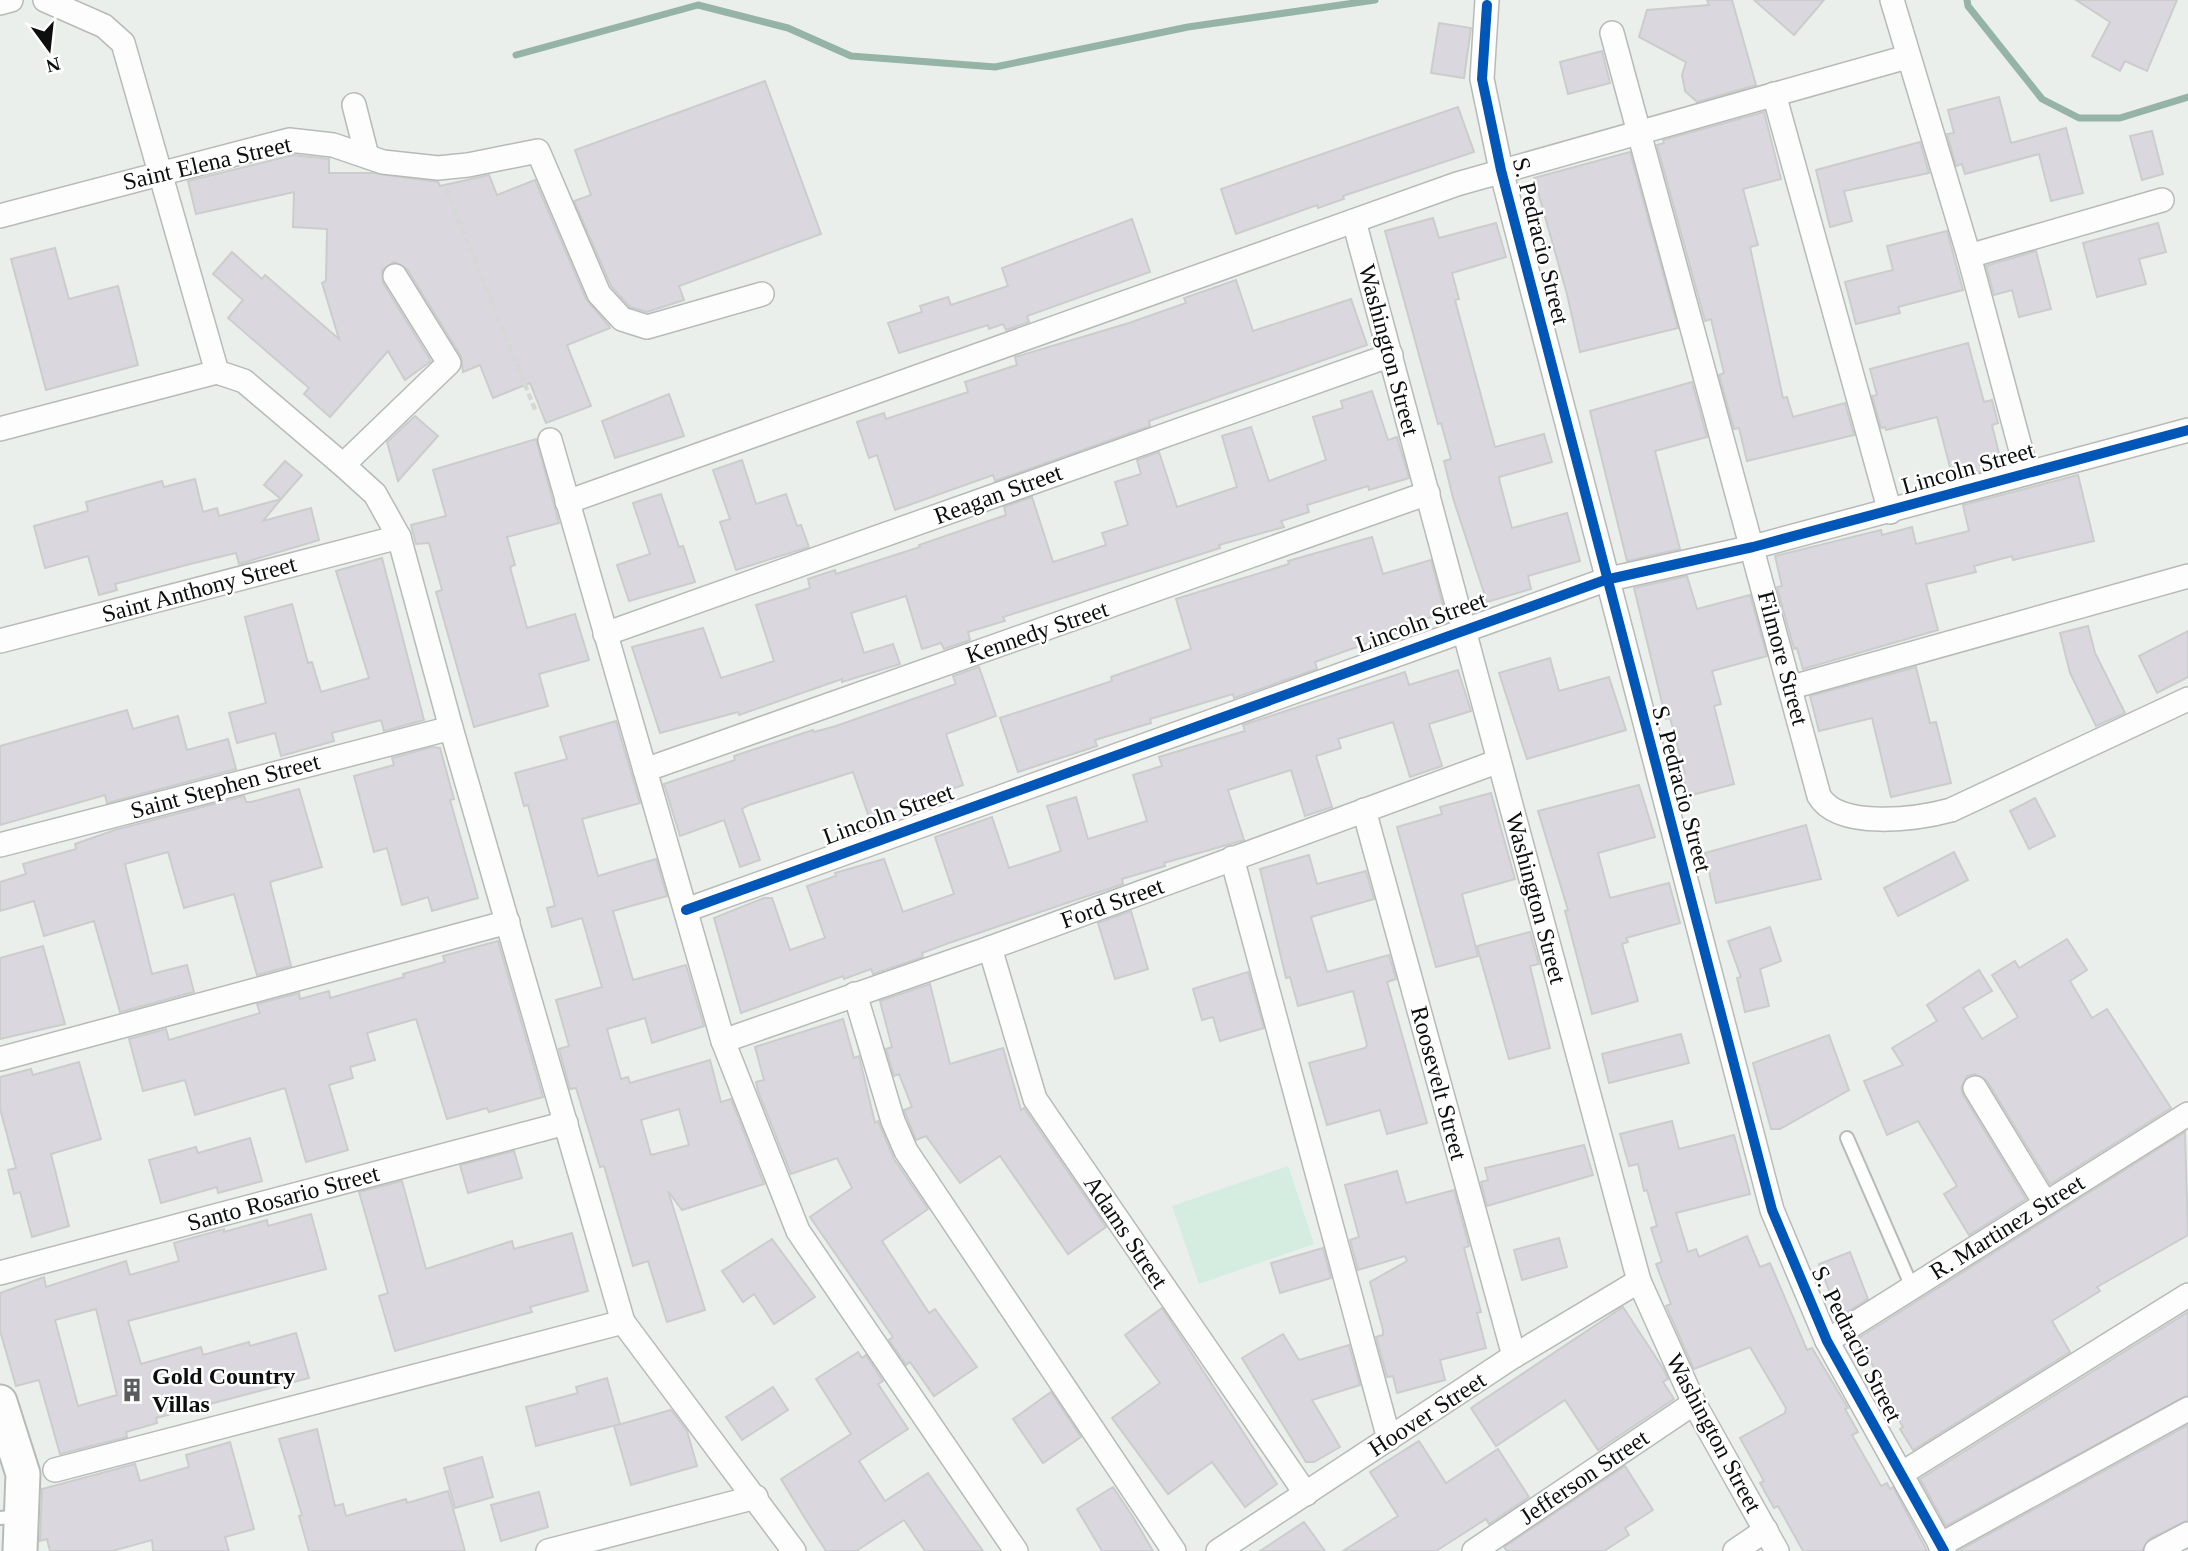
<svg xmlns="http://www.w3.org/2000/svg" width="2188" height="1551" viewBox="0 0 2188 1551" font-family="'Times New Roman',serif">
<style>
.garden{fill:#d5ece0}
.lines{fill:none;stroke-linecap:round;stroke-linejoin:round}
.stream{stroke:#95b4a5;stroke-width:7}
.building{fill:#dad8de;stroke:#cbcdcd;stroke-width:2;fill-rule:evenodd}
.lane-casing{stroke:#b7bbb8;stroke-width:16}
.street-casing{stroke:#b7bbb8;stroke-width:26}
.secondary-casing{stroke:#b7bbb8;stroke-width:37}
.path{stroke:#d6d7d7;stroke-width:4.5;stroke-dasharray:7 3.5;stroke-linecap:butt}
.lane{stroke:#fcfdfc;stroke-width:12}
.street{stroke:#fcfdfc;stroke-width:23}
.secondary{stroke:#fcfdfc;stroke-width:33}
.cycleway-casing{stroke:#fff;stroke-width:15}
.cycleway{stroke:#0057b8;stroke-width:10}
.labels{text-anchor:middle;dominant-baseline:central;stroke-width:5;stroke-linejoin:round;paint-order:stroke}
.street-label{font-size:24px;fill:#0c0f0d;stroke:#fff}
.poi-label{font-size:24px;font-weight:bold;fill:#0c0f0d;stroke:#fff;text-anchor:start}
</style>
<rect width="100%" height="100%" fill="#eaefec"/>
<!-- garden -->
<polygon class="garden" points="1288,1166 1314,1244 1199,1284 1172,1206"/>
<g class="lines">
<!-- stream -->
<g class="stream">
<polyline points="1967,0 1968,6 2042,99 2079,118 2120,118 2188,97"/>
<polyline points="516,55 698,5 788,28 851,56 995,67 1188,27 1375,0"/>
</g>
</g>
<!-- building -->
<g class="building">
<polygon points="1707,0 1732,0 1756,85 1697,102 1685,91 1682,75 1686,62 1639,37 1647,10 1709,5"/>
<polygon points="1754,0 1824,0 1794,35"/>
<polygon points="2076,0 2177,0 2147,71 2125,61 2120,71 2092,56 2110,22"/>
<polygon points="1439,23 1471,28 1464,78 1431,73"/>
<polygon points="1602,51 1610,83 1568,94 1560,62"/>
<polygon points="765,81 821,234 679,286 684,300 647,312 630,307 611,286 574,201 591,195 575,150"/>
<polygon points="1999,97 2011,143 2066,128 2083,193 2051,201 2039,154 1965,174 1962,164 1956,166 1947,134 1954,133 1948,110"/>
<polygon points="1458,107 1474,152 1343,196 1344,199 1318,208 1317,205 1236,234 1221,189"/>
<polygon points="1764,112 1781,179 1743,189 1758,245 1750,247 1783,398 1787,397 1793,417 1845,403 1854,435 1747,461 1739,428 1734,429 1719,375 1724,373 1711,319 1705,321 1657,145 1664,143 1663,140"/>
<polygon points="2152,131 2163,174 2142,180 2130,136"/>
<polygon points="1920,142 1929,173 1844,191 1852,221 1830,227 1816,170"/>
<polygon points="1630,152 1678,328 1580,352 1567,294 1534,178"/>
<polygon points="293,155 329,159 329,173 373,173 438,182 440,186 489,175 497,195 535,180 586,299 609,326 610,328 567,345 591,406 546,423 530,383 493,398 480,365 463,372 461,356 407,269 394,262 382,270 383,283 431,361 405,380 388,351 330,417 304,394 309,388 228,318 243,300 213,274 232,252 262,279 265,275 339,339 322,283 326,281 327,229 293,227 294,192 196,214 188,181"/>
<polygon points="1433,218 1439,238 1496,223 1506,257 1452,273 1459,299 1455,300 1495,447 1544,434 1552,462 1499,477 1500,483 1512,528 1567,513 1580,561 1528,576 1531,589 1487,602 1453,498 1444,461 1451,459 1441,423 1438,424 1385,231"/>
<polygon points="1132,219 1150,272 1027,316 1029,322 1006,330 1003,324 989,329 988,325 899,353 888,323 922,312 920,306 948,297 951,305 1008,286 1002,268"/>
<polygon points="2158,223 2166,252 2139,259 2146,284 2097,297 2083,243"/>
<polygon points="1947,231 1963,290 1898,307 1900,313 1856,324 1845,282 1893,270 1887,246"/>
<polygon points="55,248 69,299 118,286 138,365 46,390 11,259"/>
<polygon points="2036,251 2051,309 2019,317 2012,290 1994,295 1986,266"/>
<polygon points="1236,280 1253,331 1351,299 1367,345 1149,421 1150,426 995,481 993,475 895,510 877,455 869,458 857,422 884,413 886,419 968,392 965,382 1017,365 1015,357 1129,323 1186,303 1184,298"/>
<polygon points="1968,343 1984,402 1992,400 1998,423 1992,425 2002,466 1953,479 1937,417 1886,430 1885,427 1881,428 1872,396 1877,395 1870,369"/>
<polygon points="1692,382 1707,437 1655,451 1680,549 1627,561 1590,411"/>
<polygon points="1372,391 1388,440 1397,437 1409,478 1369,490 1368,486 1307,505 1309,512 1281,521 1284,527 1219,545 1220,548 1003,617 1005,621 968,632 970,640 944,649 941,643 922,649 906,596 851,613 864,653 893,644 900,664 842,682 842,679 739,715 738,712 660,733 632,647 703,628 721,678 774,661 756,605 810,588 808,579 835,570 836,574 920,547 919,545 1006,515 1004,507 1032,497 1053,562 1106,545 1102,533 1128,525 1115,482 1141,474 1137,460 1159,452 1177,507 1237,487 1222,436 1251,427 1269,481 1326,460 1313,417 1343,408 1341,401"/>
<polygon points="669,394 684,436 615,458 602,421"/>
<polygon points="415,416 438,436 398,481 387,442"/>
<polygon points="536,439 559,523 507,537 515,565 510,567 527,628 575,614 589,660 539,674 548,706 474,727 436,592 442,590 429,543 416,544 411,525 446,516 433,470"/>
<polygon points="742,460 756,504 786,494 797,526 801,525 809,547 736,570 720,522 730,519 713,470"/>
<polygon points="285,461 302,475 281,499 264,485"/>
<polygon points="2078,475 2094,541 2013,560 2012,556 1974,566 1976,572 1926,584 1938,630 1803,669 1797,648 1794,649 1777,587 1782,586 1775,556 1881,530 1882,535 1912,527 1916,544 1969,531 1963,505"/>
<polygon points="195,479 203,512 217,508 219,516 281,499 263,521 311,508 319,540 239,564 236,553 190,564 115,584 117,590 99,595 88,556 45,568 34,526 88,511 86,502 162,481 164,487"/>
<polygon points="661,494 679,547 683,546 695,582 629,601 617,565 650,554 633,503"/>
<polygon points="1372,537 1383,574 1431,560 1445,613 1401,626 1402,631 1315,662 1317,669 1234,698 1233,694 1150,719 1151,723 1095,740 1097,746 1018,772 1000,718 1112,681 1111,677 1191,649 1176,599 1289,564 1288,561"/>
<polygon points="382,558 424,720 384,731 381,720 332,733 334,741 281,756 275,733 237,743 229,713 266,703 245,617 292,604 308,663 312,662 321,692 369,678 336,571"/>
<polygon points="1687,576 1697,609 1750,595 1767,656 1712,671 1721,704 1714,706 1734,784 1688,796 1682,774 1685,773 1670,718 1666,719 1634,588"/>
<polygon points="2088,626 2095,653 2125,713 2096,726 2070,673 2060,633"/>
<polygon points="2188,631 2188,677 2157,693 2139,656"/>
<polygon points="1550,658 1559,691 1609,677 1626,730 1527,759 1499,673"/>
<polygon points="979,667 996,716 946,734 963,785 869,817 853,772 749,805 742,809 760,860 740,867 724,820 680,836 664,784 735,760 734,756 813,730 814,732 836,726 956,684 953,676"/>
<polygon points="1916,667 1930,723 1936,722 1951,783 1891,797 1872,718 1819,731 1810,696"/>
<polygon points="1458,670 1471,711 1429,724 1442,766 1410,777 1393,722 1338,739 1341,748 1316,756 1332,807 1305,816 1291,770 1228,790 1244,840 1164,863 1165,866 1122,879 1123,884 946,944 922,953 923,957 873,974 871,969 844,979 843,976 741,1013 714,918 764,898 772,898 790,950 825,938 807,886 836,876 835,873 884,859 903,912 954,894 935,837 992,817 1009,868 1061,851 1047,806 1076,797 1088,839 1147,821 1133,775 1162,766 1159,757 1245,731 1243,725 1405,672 1409,685"/>
<polygon points="127,710 133,729 178,716 187,750 228,739 236,769 107,803 105,795 0,825 0,746"/>
<path d="M616 721 640 803 582 819 598 876 656 859 667 896 613 911 633 980 686 965 704 1026 652 1043 645 1018 607 1029 621 1079 628 1077 630 1083 710 1060 721 1102 731 1099 764 1184 682 1210 668 1191 705 1310 667 1322 648 1261 633 1266 604 1166 600 1167 576 1088 570 1089 559 1049 569 1046 556 1000 602 987 582 918 552 927 547 908 555 906 528 805 524 806 515 773 567 759 560 737ZM679 1109 689 1145 651 1155 641 1120Z"/>
<polygon points="432,747 440,748 454,799 450,800 478,898 432,911 428,897 402,905 387,848 374,852 354,776 394,765 392,758"/>
<polygon points="1639,785 1655,837 1598,853 1610,898 1669,883 1680,923 1626,938 1628,942 1622,944 1638,1001 1592,1014 1565,911 1568,910 1538,811"/>
<polygon points="299,789 322,867 270,882 291,966 257,975 234,894 184,908 168,852 125,864 152,974 187,965 194,992 120,1012 94,921 44,936 34,901 0,911 0,882 26,874 23,864 76,849 75,844 115,830 244,796 246,802 251,802"/>
<polygon points="1491,793 1515,879 1462,894 1478,956 1436,967 1397,827 1442,814 1440,807"/>
<polygon points="2035,798 2055,836 2029,849 2010,811"/>
<polygon points="1806,825 1821,879 1716,903 1705,853"/>
<polygon points="1954,852 1968,880 1898,916 1884,888"/>
<polygon points="1309,855 1317,884 1366,871 1374,899 1311,917 1327,972 1389,955 1396,979 1387,982 1427,1123 1387,1134 1380,1110 1327,1125 1309,1063 1365,1048 1367,1045 1353,991 1298,1006 1290,977 1286,978 1260,869"/>
<polygon points="1131,911 1148,969 1115,979 1098,923"/>
<polygon points="1770,927 1781,961 1760,969 1769,1006 1745,1012 1737,978 1741,977 1728,941"/>
<polygon points="1530,932 1539,964 1530,966 1550,1048 1509,1059 1477,946"/>
<polygon points="2067,939 2087,970 2070,981 2092,1018 2107,1009 2171,1108 2050,1184 1987,1081 1975,1074 1967,1076 1961,1088 1963,1095 2026,1199 1969,1235 1944,1194 1957,1186 1918,1121 1887,1135 1864,1081 1903,1065 1892,1048 1937,1021 1927,1005 1979,970 1992,991 1963,1008 1982,1039 2018,1017 1992,975 2015,961 2019,968"/>
<polygon points="498,941 543,1097 489,1112 487,1108 447,1119 416,1019 367,1033 375,1060 350,1067 353,1078 329,1085 348,1150 306,1162 285,1088 195,1115 185,1080 143,1091 129,1039 166,1029 169,1040 260,1013 257,1004 299,993 300,999 329,991 330,998 404,977 403,974 445,962 443,956"/>
<polygon points="43,946 65,1024 0,1039 0,958"/>
<polygon points="1248,972 1264,1028 1220,1041 1213,1017 1202,1020 1193,989"/>
<polygon points="930,984 950,1064 1003,1048 1021,1110 1024,1108 1106,1227 1068,1254 1000,1156 960,1183 926,1136 916,1140 904,1110 912,1107 899,1074 894,1076 886,1049 892,1047 880,1001"/>
<polygon points="843,1019 854,1058 859,1056 875,1123 878,1121 894,1159 928,1209 882,1241 929,1313 935,1309 977,1367 934,1396 910,1362 906,1365 889,1340 893,1337 810,1217 852,1188 837,1158 791,1174 758,1091 756,1082 764,1080 755,1047"/>
<polygon points="1681,1034 1689,1063 1609,1083 1602,1054"/>
<polygon points="1829,1035 1849,1090 1780,1129 1771,1129 1753,1063"/>
<polygon points="79,1062 101,1139 51,1154 69,1226 32,1237 20,1192 14,1194 8,1170 16,1168 0,1109 0,1077 31,1069 33,1075"/>
<polygon points="1672,1121 1679,1149 1734,1135 1750,1194 1676,1213 1688,1252 1696,1249 1699,1257 1747,1236 1760,1267 1770,1263 1807,1350 1812,1348 1848,1408 1845,1409 1858,1432 1852,1435 1881,1486 1887,1483 1890,1489 1893,1487 1927,1551 1803,1551 1778,1506 1774,1508 1760,1483 1764,1481 1740,1438 1785,1413 1786,1408 1750,1347 1694,1369 1666,1306 1671,1304 1656,1264 1662,1262 1651,1228 1657,1226 1647,1190 1644,1191 1638,1164 1629,1166 1620,1134"/>
<polygon points="2185,1132 2188,1235 2097,1287 2100,1291 2052,1321 2070,1352 1913,1450 1900,1429 1903,1427 1878,1383 1882,1381 1857,1339"/>
<polygon points="250,1138 262,1181 218,1193 217,1187 161,1203 149,1160 196,1147 198,1153"/>
<polygon points="1584,1145 1593,1175 1487,1206 1481,1182 1488,1180 1485,1168"/>
<polygon points="514,1151 522,1178 468,1193 460,1165"/>
<polygon points="1397,1171 1406,1203 1454,1190 1469,1246 1464,1248 1481,1312 1477,1313 1486,1348 1440,1360 1445,1380 1397,1393 1393,1376 1387,1377 1376,1337 1383,1335 1383,1330 1370,1282 1407,1261 1405,1256 1358,1270 1350,1240 1359,1237 1345,1185"/>
<polygon points="402,1181 426,1269 512,1241 514,1249 572,1233 588,1291 530,1307 532,1312 395,1351 379,1296 388,1293 359,1192"/>
<path d="M311 1214 326 1269 128 1321 141 1364 201 1347 203 1355 249 1342 250 1346 296 1333 309 1378 156 1418 157 1423 126 1432 127 1437 60 1454 39 1380 16 1386 0 1331V1293L44 1277 46 1287 126 1261 130 1275 179 1261 174 1243 224 1229V1232L267 1220 268 1226ZM96 1309 117 1395 78 1406 55 1320Z"/>
<polygon points="1559,1238 1567,1267 1522,1280 1514,1250"/>
<polygon points="772,1239 815,1297 774,1324 754,1294 743,1302 722,1271"/>
<polygon points="1323,1248 1331,1278 1280,1293 1271,1263"/>
<polygon points="1850,1252 1868,1299 1842,1315 1836,1309 1819,1264"/>
<polygon points="1623,1307 1664,1370 1668,1379 1663,1382 1674,1399 1598,1450 1565,1400 1496,1446 1471,1408"/>
<polygon points="1162,1308 1277,1484 1245,1507 1212,1462 1168,1494 1112,1418 1160,1383 1125,1335"/>
<polygon points="2188,1312 2188,1395 1946,1526 1920,1479"/>
<polygon points="1283,1334 1299,1360 1349,1345 1360,1385 1312,1400 1340,1447 1314,1462 1306,1462 1242,1358"/>
<polygon points="858,1352 862,1358 866,1355 883,1381 878,1384 908,1429 859,1461 885,1501 928,1473 983,1551 925,1551 904,1520 856,1551 826,1551 806,1520 781,1479 851,1434 816,1379"/>
<polygon points="607,1378 620,1424 536,1446 526,1407 578,1393 576,1387"/>
<polygon points="773,1387 788,1410 742,1440 726,1417"/>
<polygon points="1051,1392 1081,1437 1043,1463 1013,1419"/>
<polygon points="671,1410 687,1431 697,1466 631,1485 614,1426"/>
<polygon points="2188,1425 2188,1520 2149,1539 2142,1551 1958,1551"/>
<polygon points="317,1429 335,1506 343,1504 346,1516 406,1499 407,1503 448,1491 465,1551 309,1551 299,1516 302,1515 279,1439"/>
<polygon points="1419,1441 1446,1483 1498,1449 1529,1497 1489,1524 1486,1519 1436,1551 1343,1551 1398,1516 1370,1472"/>
<polygon points="230,1442 254,1529 225,1537 229,1551 153,1551 152,1540 112,1551 50,1551 47,1539 40,1541 42,1489 135,1464 140,1481 189,1467 186,1455"/>
<polygon points="482,1457 493,1497 455,1508 444,1468"/>
<polygon points="1625,1466 1653,1510 1625,1528 1629,1535 1604,1551 1507,1551 1504,1547"/>
<polygon points="1113,1487 1133,1517 1153,1551 1102,1551 1077,1509"/>
<polygon points="539,1492 548,1527 501,1541 491,1505"/>
<polygon points="1304,1522 1325,1551 1260,1551"/>
</g>
<g class="lines">
<!-- lane casing -->
<g class="lane-casing">
<g id="lane">
<polyline points="1847,1138 1912,1287"/>
<polyline points="0,1518 21,1516"/>
</g>
</g>
<!-- street casing -->
<g class="street-casing">
<g id="street">
<polyline points="45,0 104,26 123,43 217,372"/>
<polyline points="1487,0 1482,79 1501,170 1772,1210 1827,1341 1944,1551"/>
<polyline points="1892,0 1969,256 2027,473"/>
<polyline points="0,3 11,0"/>
<path d="M1612 33 1819 796C1839 830 1918 819 1951 810L2188 699"/>
<polyline points="1774,94 1890,512"/>
<polyline points="354,105 367,156"/>
<polyline points="0,216 289,140 333,145 383,162 438,168 468,165 538,151 599,294 622,319 647,327 762,294"/>
<polyline points="1354,221 1639,1281 1694,1403 1777,1551"/>
<polyline points="1969,256 2162,200"/>
<polyline points="217,372 244,381 343,465 375,494 399,537 451,728 623,1322 794,1551"/>
<polyline points="0,429 217,372"/>
<polyline points="550,440 723,1041 798,1231 1016,1551"/>
<polyline points="343,465 449,363 395,276"/>
<polyline points="567,502 1457,184 1907,57"/>
<polyline points="605,634 1391,355"/>
<polyline points="0,641 399,537"/>
<polyline points="1792,687 2188,576"/>
<polyline points="645,770 1428,493"/>
<polyline points="1364,810 1514,1356"/>
<polyline points="0,845 451,728"/>
<polyline points="1232,858 1389,1439"/>
<polyline points="686,910 1605,580 1753,547 2188,430"/>
<polyline points="990,948 1035,1099 1306,1494"/>
<polyline points="855,994 893,1121 906,1151 1174,1551"/>
<polyline points="723,1041 990,948 1499,761"/>
<polyline points="0,1059 508,922"/>
<polyline points="1975,1088 2045,1203"/>
<polyline points="0,1273 566,1123"/>
<polyline points="1827,1341 2188,1114"/>
<polyline points="55,1470 623,1322"/>
<polyline points="1901,1474 2188,1295"/>
<polyline points="1940,1545 2188,1409"/>
<polyline points="548,1551 756,1497"/>
<polyline points="1218,1551 1514,1356 1639,1281"/>
<polyline points="1474,1551 1694,1403"/>
<polyline points="1735,1551 1766,1530"/>
<polyline points="2156,1551 2188,1534"/>
</g>
</g>
<!-- secondary casing -->
<g class="secondary-casing">
<polyline id="secondary" points="0,1402 23,1474 20,1551"/>
</g>
<!-- path -->
<polyline class="path" points="446,189 536,412"/>
<!-- lane -->
<use href="#lane" class="lane"/>
<!-- street -->
<use href="#street" class="street"/>
<!-- secondary -->
<use href="#secondary" class="secondary"/>
<!-- cycleway casing -->
<g class="cycleway-casing">
<g id="cycleway">
<polyline points="1487,5 1482,79 1501,170 1772,1210 1827,1341 1944,1551"/>
<polyline points="686,910 1605,580 1753,547 2188,430"/>
</g>
</g>
<!-- cycleway -->
<use href="#cycleway" class="cycleway"/>
</g>
<!-- icons -->
<defs>
<g id="building-bare" transform="scale(1.89)"><path d="M-4-6H4V6H1V3H-1V6H-4ZM-2.5-4.3h1.7v1.8h-1.7ZM.8-4.3h1.7v1.8H.8ZM-2.5-1h1.7V.8h-1.7ZM.8-1h1.7V.8H.8Z" fill="#5a5d5b" stroke="#fff" stroke-width="2.5" paint-order="stroke"/></g>
</defs>
<g fill-rule="evenodd">
<use href="#building-bare" x="132" y="1390"/>
</g>
<g class="labels">
<!-- street labels -->
<g class="street-label">
<text transform="translate(207 163) rotate(-13)">Saint Elena Street</text>
<text transform="translate(1541 241) rotate(76)">S. Pedracio Street</text>
<text transform="translate(1389 350) rotate(75)">Washington Street</text>
<text transform="translate(1968 468) rotate(-16)">Lincoln Street</text>
<text transform="translate(998 494) rotate(-20)">Reagan Street</text>
<text transform="translate(199 589) rotate(-15)">Saint Anthony Street</text>
<text transform="translate(1421 622) rotate(-20)">Lincoln Street</text>
<text transform="translate(1037 632) rotate(-19)">Kennedy Street</text>
<text transform="translate(1783 658) rotate(75)">Filmore Street</text>
<text transform="translate(225 786) rotate(-15)">Saint Stephen Street</text>
<text transform="translate(1682 789) rotate(75)">S. Pedracio Street</text>
<text transform="translate(888 814) rotate(-20)">Lincoln Street</text>
<text transform="translate(1536 898) rotate(75)">Washington Street</text>
<text transform="translate(1112 903) rotate(-20)">Ford Street</text>
<text transform="translate(1439 1083) rotate(75)">Roosevelt Street</text>
<text transform="translate(283 1198) rotate(-15)">Santo Rosario Street</text>
<text transform="translate(2007 1227) rotate(-32)">R. Martinez Street</text>
<text transform="translate(1126 1232) rotate(56)">Adams Street</text>
<text transform="translate(1857 1344) rotate(63)">S. Pedracio Street</text>
<text transform="translate(1427 1414) rotate(-33)">Hoover Street</text>
<text transform="translate(1714 1433) rotate(62)">Washington Street</text>
<text transform="translate(1584 1477) rotate(-34)">Jefferson Street</text>
</g>
<!-- poi labels -->
<g class="poi-label">
<text x="152" y="1376">Gold Country<tspan x="152" dy="28">Villas</tspan></text>
</g>
</g>
<!-- north arrow -->
<g transform="translate(49 49) rotate(165)" stroke="#ffffff" stroke-width="5" paint-order="stroke">
<path d="M0-5L12 26L0 18L-12 26Z" fill="#0c0f0d"/>
<text y="-10" font-size="19" font-weight="bold" text-anchor="middle" fill="#0c0f0d">N</text>
</g>
</svg>
